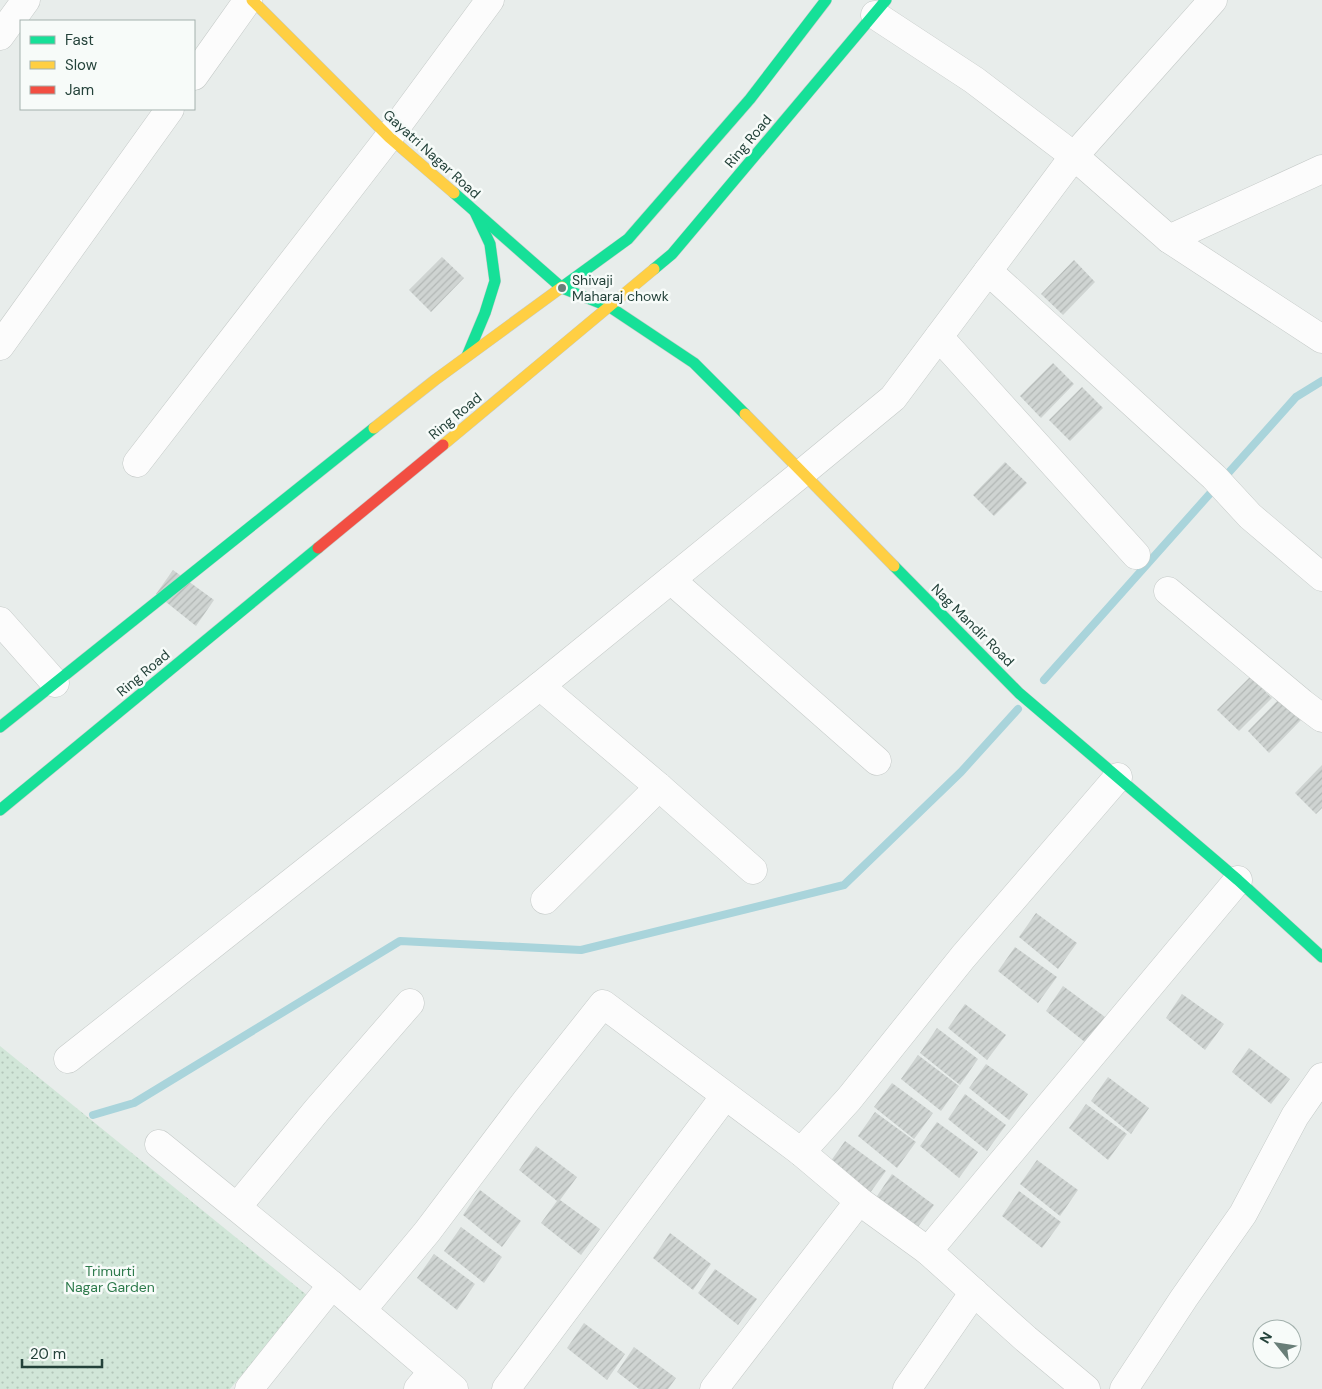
<svg xmlns="http://www.w3.org/2000/svg" width="1322" height="1389" viewBox="0 0 1322 1389" font-family="'DM Sans',sans-serif">
<style>
.garden{fill:url(#garden-dots)}
.lines{fill:none;stroke-linecap:round;stroke-linejoin:round}
.stream{stroke:#a9d4db;stroke-width:8}
.building{fill:url(#building-hatch)}
.street-casing{stroke:#c5cac8;stroke-width:29}
.fast-casing{stroke:#c3cbc8;stroke-width:12}
.slow-casing{stroke:#c3cbc8;stroke-width:12}
.jam-casing{stroke:#c3cbc8;stroke-width:12}
.street{stroke:#fcfcfc;stroke-width:28}
.fast{stroke:#16e098;stroke-width:11}
.slow{stroke:#ffcf43;stroke-width:11}
.jam{stroke:#f24e42;stroke-width:11}
.poi-dot{fill:#697e78;stroke:#f7fbf9;stroke-width:2}
.labels{text-anchor:middle;dominant-baseline:central;stroke-width:5;stroke-linejoin:round;paint-order:stroke}
.street-label{font-size:14px;fill:#24423a;stroke:#f7fbf9}
.poi-label{font-size:14px;fill:#24423a;stroke:#f7fbf9;text-anchor:start}
.park-label{font-size:14px;fill:#2d7a4b;stroke:#f7fbf9}
</style>
<defs>
<pattern id="garden-dots" width="8" height="8" patternUnits="userSpaceOnUse" patternTransform="scale(1.25)"><rect width="8" height="8" fill="#d1e6d8"/><path d="M2 2h.1M6 6h.1" fill="none" stroke="#b3c6ba" stroke-width="1.8" stroke-linecap="round"/></pattern>
<pattern id="building-hatch" width="6" height="6" patternUnits="userSpaceOnUse" patternTransform="scale(1.25)"><rect width="6" height="6" fill="#cfd4d2"/><path d="M-1 1l2-2M0 6l6-6M5 7l2-2" fill="none" stroke="#b2b7b5"/></pattern>
</defs>
<rect width="100%" height="100%" fill="#e8edeb"/>
<!-- garden -->
<polygon class="garden" points="0,1046 308,1296 230,1389 0,1389"/>
<g class="lines">
<!-- stream -->
<g class="stream">
<polyline points="1044,680 1296,397 1322,381"/>
<polyline points="93,1115 134,1103 400,941 581,950 844,885 961,772 1018,709"/>
</g>
</g>
<!-- building -->
<g class="building">
<polygon points="442,257 464,278 431,312 409,290"/>
<polygon points="1074,260 1095,282 1063,315 1041,294"/>
<polygon points="1053,363 1074,384 1041,418 1020,396"/>
<polygon points="1082,387 1103,408 1070,441 1049,420"/>
<polygon points="1005,462 1027,483 994,516 973,495"/>
<polygon points="173,570 214,600 196,626 156,594"/>
<polygon points="1250,677 1272,698 1239,731 1217,710"/>
<polygon points="1280,698 1302,719 1269,753 1248,731"/>
<polygon points="1322,765 1322,808 1316,814 1295,793"/>
<polygon points="1036,913 1077,943 1058,969 1019,937"/>
<polygon points="1015,947 1057,977 1038,1003 998,971"/>
<polygon points="1063,986 1105,1017 1086,1043 1046,1011"/>
<polygon points="1182,994 1224,1024 1205,1050 1166,1018"/>
<polygon points="965,1004 1006,1035 987,1060 948,1028"/>
<polygon points="937,1028 978,1059 960,1085 920,1053"/>
<polygon points="1249,1048 1290,1079 1271,1104 1232,1072"/>
<polygon points="918,1055 959,1086 941,1111 901,1079"/>
<polygon points="986,1064 1028,1094 1009,1120 969,1088"/>
<polygon points="1108,1077 1149,1108 1131,1134 1091,1101"/>
<polygon points="892,1083 933,1113 914,1139 874,1107"/>
<polygon points="965,1094 1006,1125 987,1151 948,1119"/>
<polygon points="1086,1104 1127,1134 1108,1160 1069,1128"/>
<polygon points="875,1112 916,1142 897,1168 858,1136"/>
<polygon points="937,1122 978,1152 959,1178 920,1146"/>
<polygon points="845,1141 886,1171 867,1197 828,1165"/>
<polygon points="536,1146 577,1177 560,1200 600,1229 581,1255 541,1223 557,1201 519,1170"/>
<polygon points="1037,1160 1078,1190 1060,1216 1020,1184"/>
<polygon points="892,1174 934,1205 915,1231 875,1199"/>
<polygon points="480,1190 521,1221 502,1247 463,1215"/>
<polygon points="1019,1191 1061,1222 1042,1248 1002,1216"/>
<polygon points="461,1227 502,1257 484,1283 444,1251"/>
<polygon points="670,1233 711,1264 693,1290 653,1258"/>
<polygon points="434,1254 475,1284 457,1310 417,1278"/>
<polygon points="715,1269 757,1299 738,1325 698,1293"/>
<polygon points="584,1323 625,1354 607,1380 567,1348"/>
<polygon points="634,1347 676,1378 668,1389 639,1389 617,1372"/>
</g>
<g class="lines">
<!-- street casing -->
<g class="street-casing">
<g id="street">
<polyline points="875,15 974,80 1074,156 1169,239 1322,339"/>
<polyline points="0,36 26,0"/>
<polyline points="194,76 248,0"/>
<polyline points="1169,239 1322,169"/>
<polyline points="988,271 1214,477 1250,516 1322,577"/>
<polyline points="939,337 1136,555"/>
<polyline points="0,346 170,109"/>
<polyline points="137,463 389,137 490,0"/>
<polyline points="671,580 877,761"/>
<polyline points="1168,591 1302,703 1322,718"/>
<polyline points="0,621 55,683"/>
<polyline points="540,686 659,787 753,870"/>
<polyline points="545,900 659,787"/>
<polyline points="68,1059 540,686 802,473 893,398 1074,156 1213,0"/>
<polyline points="159,1144 332,1285 454,1389"/>
<polyline points="801,1152 849,1099 963,957 1118,777"/>
<polyline points="237,1207 317,1110 410,1003"/>
<polyline points="928,1251 1238,880"/>
<polyline points="362,1310 427,1232 526,1101 603,1004 801,1152 859,1201 928,1251 1026,1339 1086,1389"/>
<polyline points="249,1389 332,1285"/>
<polyline points="418,1389 433,1371"/>
<polyline points="506,1389 725,1096"/>
<polyline points="714,1389 859,1201"/>
<polyline points="907,1389 974,1292"/>
<polyline points="1124,1389 1184,1298 1243,1214 1295,1116 1322,1077"/>
</g>
</g>
<!-- fast casing -->
<g class="fast-casing">
<g id="fast">
<polyline points="454,193 562,288 610,307 694,363 745,414"/>
<polyline points="654,269 672,254 886,0"/>
<polyline points="562,287 628,239 750,99 826,0"/>
<polyline points="467,356 485,313 495,281 490,244 475,212"/>
<polyline points="894,566 1019,693 1238,880 1322,957"/>
<polyline points="0,727 374,428"/>
<polyline points="0,810 318,548"/>
</g>
</g>
<!-- slow casing -->
<g class="slow-casing">
<g id="slow">
<polyline points="252,0 389,137 454,193"/>
<polyline points="745,414 894,566"/>
<polyline points="374,428 435,380 562,287"/>
<polyline points="443,445 654,269"/>
</g>
</g>
<!-- jam casing -->
<g class="jam-casing">
<polyline id="jam" points="318,548 443,445"/>
</g>
<!-- street -->
<use href="#street" class="street"/>
<!-- fast -->
<use href="#fast" class="fast"/>
<!-- slow -->
<use href="#slow" class="slow"/>
<!-- jam -->
<use href="#jam" class="jam"/>
</g>
<!-- markers -->
<circle class="poi-dot" cx="562" cy="288" r="5"/>
<g class="labels">
<!-- street labels -->
<g class="street-label">
<text transform="translate(748 141) rotate(-50)">Ring Road</text>
<text transform="translate(432 154) rotate(42)">Gayatri Nagar Road</text>
<text transform="translate(455 416) rotate(-40)">Ring Road</text>
<text transform="translate(973 625) rotate(45)">Nag Mandir Road</text>
<text transform="translate(143 673) rotate(-40)">Ring Road</text>
</g>
<!-- poi labels -->
<g class="poi-label">
<text x="572" y="280">Shivaji<tspan x="572" dy="16">Maharaj chowk</tspan></text>
</g>
<!-- park labels -->
<g class="park-label">
<text x="110" y="1271">Trimurti<tspan x="110" dy="16">Nagar Garden</tspan></text>
</g>
</g>
<!-- legend -->
<rect x="20" y="20" width="175" height="90" fill="#f7fbf9" stroke="#a3b1ad"/>
<rect x="30" y="36" width="25" height="8" fill="#16e098" stroke="#a3b1ad"/>
<text x="65" y="45" font-size="15" fill="#24423a">Fast</text>
<rect x="30" y="61" width="25" height="8" fill="#ffcf43" stroke="#a3b1ad"/>
<text x="65" y="70" font-size="15" fill="#24423a">Slow</text>
<rect x="30" y="86" width="25" height="8" fill="#f24e42" stroke="#a3b1ad"/>
<text x="65" y="95" font-size="15" fill="#24423a">Jam</text>
<!-- north arrow -->
<g transform="translate(1277 1344) rotate(300)"><circle r="24" fill="#f7fbf9" stroke="#a3b1ad"/>
<path d="M0-4L9 19L0 12L-9 19Z" fill="#697e78"/>
<text y="-8" font-size="14" font-weight="bold" text-anchor="middle" fill="#24423a">N</text>
</g>
<!-- scale -->
<path d="M22 1359v8h80v-8" fill="none" stroke="#24423a" stroke-width="2.5"/>
<text x="30" y="1359" font-size="15" fill="#24423a" stroke="#f7fbf9" stroke-width="4" paint-order="stroke">20 m</text>
</svg>
